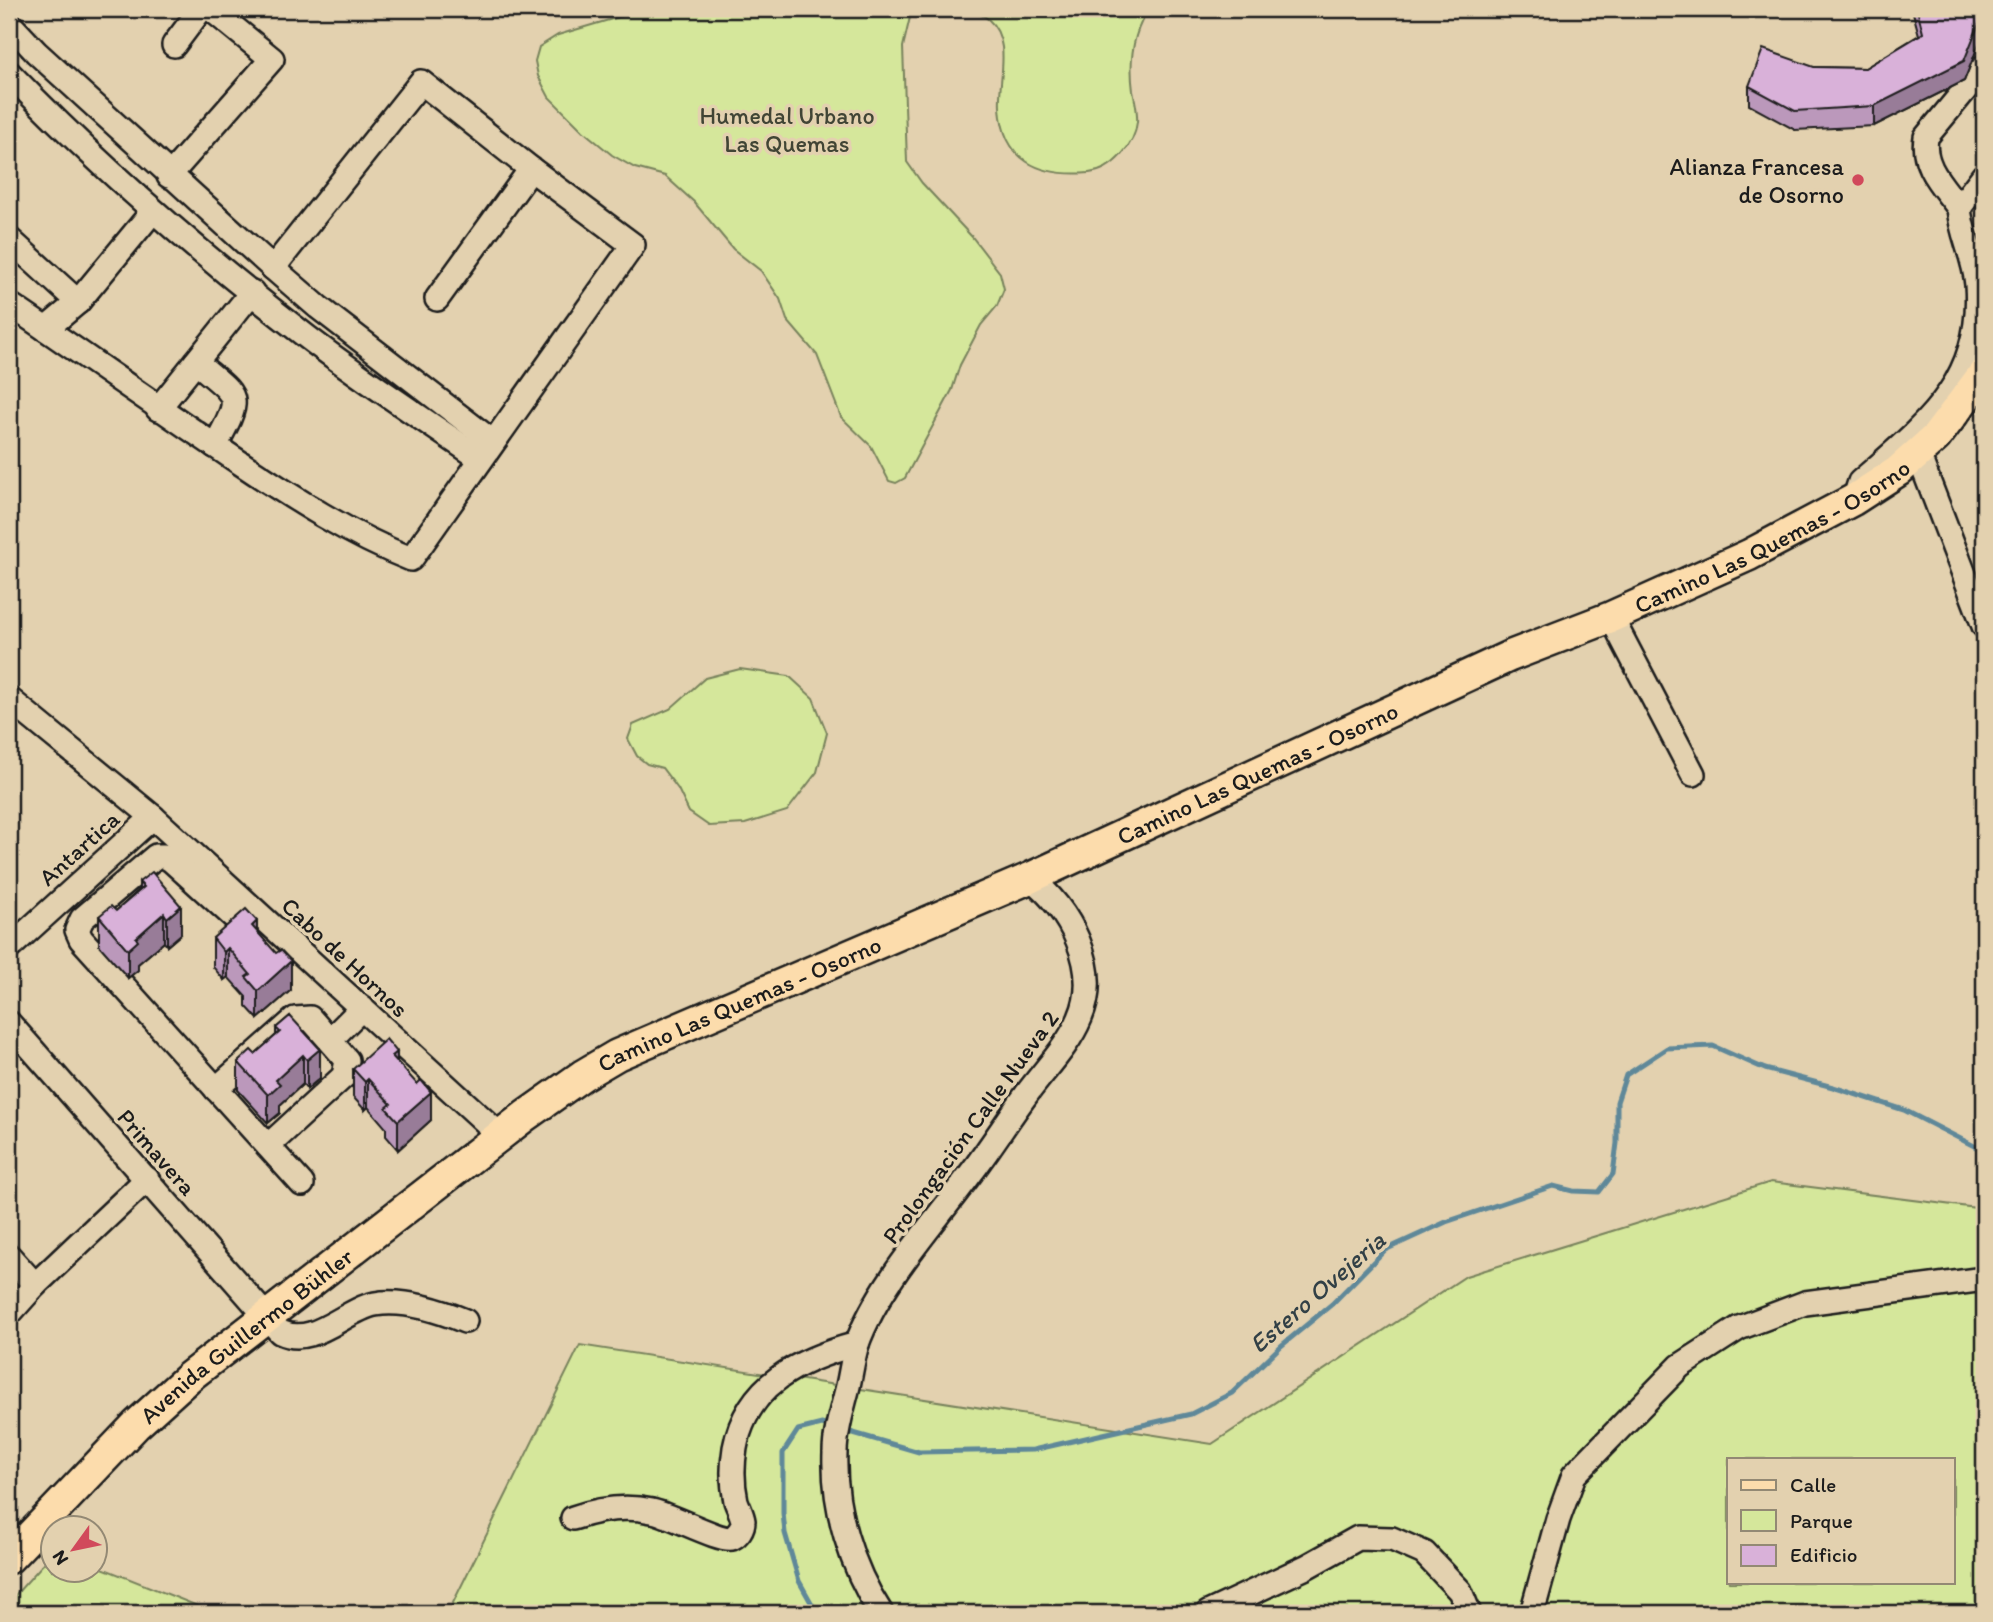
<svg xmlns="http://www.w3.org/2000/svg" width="1993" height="1622" viewBox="0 0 1993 1622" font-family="Itim,sans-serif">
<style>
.green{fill:#d5e79b;stroke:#78825c;stroke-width:2;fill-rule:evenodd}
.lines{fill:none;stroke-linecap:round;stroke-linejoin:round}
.stream{stroke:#5e8899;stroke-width:5}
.minor-casing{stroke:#1c1c1c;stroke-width:28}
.major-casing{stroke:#1c1c1c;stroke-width:35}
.minor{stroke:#e3d1af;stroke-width:23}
.major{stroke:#fcdcac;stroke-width:30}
.wall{fill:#bb98bb;stroke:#1c1c1c;stroke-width:2}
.shaded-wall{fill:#987c98;stroke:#1c1c1c;stroke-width:2}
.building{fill:#d9b1d9;stroke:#1c1c1c;stroke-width:2}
.poi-dot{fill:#d1495b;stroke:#e3d1af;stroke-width:2.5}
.labels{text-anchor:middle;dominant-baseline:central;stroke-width:7;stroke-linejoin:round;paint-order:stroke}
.park-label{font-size:24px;fill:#414535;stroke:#e3d1af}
.poi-label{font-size:24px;fill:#1c1c1c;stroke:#e3d1af;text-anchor:end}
.street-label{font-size:24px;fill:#1c1c1c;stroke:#e3d1af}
.water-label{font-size:26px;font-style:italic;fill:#324046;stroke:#e3d1af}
</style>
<rect width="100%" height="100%" fill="#e3d1af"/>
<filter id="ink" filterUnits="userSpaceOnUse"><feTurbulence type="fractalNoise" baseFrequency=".0143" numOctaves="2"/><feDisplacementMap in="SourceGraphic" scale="14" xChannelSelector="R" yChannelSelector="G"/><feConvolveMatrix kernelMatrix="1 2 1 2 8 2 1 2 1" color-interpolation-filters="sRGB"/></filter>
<g filter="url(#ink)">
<!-- green -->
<g class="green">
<polygon points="646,9 918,9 911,13 903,47 907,162 922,183 973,238 1000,273 1004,289 997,306 981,325 960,365 952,390 905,478 896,483 889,481 871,446 841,417 817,355 787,320 780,299 761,271 733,249 694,202 665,176 635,168 612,155 583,131 549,97 538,76 535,61 539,47 558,35"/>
<path d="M964 9H1149C1132 33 1129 61 1133 91 1135 101 1138 112 1137 122 1135 145 1112 171 1089 173 1039 177 1003 161 1000 107 998 80 1013 41 988 19 981 13 972 12 964 9Z"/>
<polygon points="740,669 789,676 813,698 827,733 817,772 787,811 745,824 709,826 689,812 678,789 662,768 647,764 637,756 628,739 633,725 670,709 705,678"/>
<path d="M1771 1182 1984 1209V1613H448L580 1345 1212 1444 1466 1276ZM1729 1459H1953V1582H1729Z"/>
<polygon points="52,1554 52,1570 94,1570 95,1565 215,1613 9,1613 9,1602"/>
</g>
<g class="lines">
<!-- stream -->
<g class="stream">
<polyline points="843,1430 919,1452 1033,1450 1191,1414 1232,1393 1281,1346 1332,1304 1385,1250 1446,1222 1553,1186 1573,1191 1599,1192 1613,1174 1617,1143 1617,1102 1626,1075 1667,1048 1713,1046 1765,1069 1833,1087 1904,1110 1984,1151"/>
<polyline points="817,1613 799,1581 785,1533 783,1513 783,1453 798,1430 822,1424 830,1427"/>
</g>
<!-- minor casing -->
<g class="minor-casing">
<g id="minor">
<polyline points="9,23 36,52 273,268 318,307 493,442"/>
<polyline points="174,45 201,9"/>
<path d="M9 73C101 168 202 256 307 337 363 380 423 419 481 459"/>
<polyline points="169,176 272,59 211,9"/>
<path d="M1959 208C1943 186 1921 166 1926 137L1984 67"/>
<polyline points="9,239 78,302"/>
<polyline points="437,299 531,169"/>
<path d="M9 304C86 356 161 410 239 462 293 498 350 535 411 559L633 245 531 169 421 82 273 268"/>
<polyline points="46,329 78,302 153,211"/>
<path d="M196 362C239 399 244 393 215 446"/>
<polyline points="158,409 252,292"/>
<polyline points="1918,454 1984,626"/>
<path d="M1858 488 1860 482C1925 425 1984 381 1977 285 1975 258 1961 234 1959 208L1984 175"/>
<polyline points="1611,617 1693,774"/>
<polyline points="9,699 153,817 501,1136"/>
<polyline points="234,917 171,860 164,856 156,856 82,919 77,930 81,939 302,1184"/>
<polyline points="9,948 153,817"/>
<path d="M9 1023 280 1332C314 1348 344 1310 375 1304 404 1299 438 1310 465 1321"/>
<polyline points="330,1040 362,1008"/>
<polyline points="216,1089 295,1019 310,1018 347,1060 344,1076 268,1146"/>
<polyline points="9,1256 35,1285"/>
<polyline points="9,1314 35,1285 147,1179"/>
<path d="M573 1518C599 1509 625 1505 652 1511 669 1514 721 1542 732 1538 738 1535 743 1528 743 1521 742 1514 738 1507 736 1501 732 1483 732 1466 735 1448 747 1383 801 1359 857 1344"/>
<path d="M881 1613C851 1567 833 1508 835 1453 835 1431 843 1407 848 1386 851 1372 853 1357 857 1344 879 1283 933 1225 971 1173 990 1148 1007 1121 1026 1095 1044 1070 1068 1047 1080 1018 1102 968 1069 908 1030 878"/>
<polyline points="1208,1613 1306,1567 1358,1538 1392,1539 1424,1553 1460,1591 1469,1613"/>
<polyline points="1532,1613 1558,1519 1574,1475 1680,1366 1739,1328 1805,1303 1984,1279"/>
</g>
</g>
<!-- major casing -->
<g class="major-casing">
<g id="major">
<path id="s1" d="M9 1558 136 1425 189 1377 525 1116 583 1075 617 1055 1030 878 1510 656 1611 617 1749 555 1853 500 1898 471 1936 437 1984 373"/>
</g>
</g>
<!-- minor -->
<use href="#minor" class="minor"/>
<!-- major -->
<use href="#major" class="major"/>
</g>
<!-- wall -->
<g class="wall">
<polygon points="1912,9 1984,9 1984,31 1964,81 1874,126 1795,130 1749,105 1749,86 1814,67 1865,68 1919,35"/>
<polygon points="139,882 181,934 167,946 164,942 138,964 138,970 128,978 99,945 99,916 116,911 139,890"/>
<polygon points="257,932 291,990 258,1019 246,1006 246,997 228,977 224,980 213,967 213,938"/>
<polygon points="290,1016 320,1078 307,1089 303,1084 280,1105 280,1113 268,1123 238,1090 238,1062 255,1054 276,1035 276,1028"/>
<polygon points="397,1062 431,1120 398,1150 386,1136 386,1128 368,1107 365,1110 353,1097 353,1069"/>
</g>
<!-- shaded-wall -->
<g class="shaded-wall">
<polygon points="1984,11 1984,31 1964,81 1874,126 1874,106"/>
<polygon points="181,906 181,934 167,946 167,918"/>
<polygon points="164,913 164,942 138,964 138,970 128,978 128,950 136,938"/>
<polygon points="257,921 257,950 252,926"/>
<polygon points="228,948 228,977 224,980 224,952"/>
<polygon points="291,961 291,990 258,1019 258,991"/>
<polygon points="320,1049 320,1078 307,1089 307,1060"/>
<polygon points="397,1052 397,1080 392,1056"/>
<polygon points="303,1055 303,1084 280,1105 280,1113 268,1123 268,1095 276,1080"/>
<polygon points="368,1079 368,1107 365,1110 365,1082"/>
<polygon points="431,1092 431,1120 398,1150 398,1121"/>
</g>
<!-- building -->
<g class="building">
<polygon points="1917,9 1984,9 1984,11 1964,61 1874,106 1795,111 1749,86 1763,49 1814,67 1865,68 1923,33"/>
<polygon points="152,872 181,906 167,918 164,913 136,938 138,941 128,950 99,916 111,906 116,911 144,887 139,882"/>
<polygon points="246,909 257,921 252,926 276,953 281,950 291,961 258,991 246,977 250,974 228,948 224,952 213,938"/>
<polygon points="290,1016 320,1049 307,1060 303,1055 276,1080 280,1084 268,1095 238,1062 251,1050 255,1054 280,1032 276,1028"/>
<polygon points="386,1039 397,1052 392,1056 417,1084 421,1080 431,1092 398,1121 386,1108 391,1104 368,1079 365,1082 353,1069"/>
</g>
</g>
<!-- markers -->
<circle class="poi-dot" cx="1858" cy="180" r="7"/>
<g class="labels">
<!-- park labels -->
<g class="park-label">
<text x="787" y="115">Humedal Urbano<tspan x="787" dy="28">Las Quemas</tspan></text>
</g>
<!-- poi labels -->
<g class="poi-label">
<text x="1844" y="166">Alianza Francesa<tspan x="1844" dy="28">de Osorno</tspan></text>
</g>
<!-- street labels -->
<g class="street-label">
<text stroke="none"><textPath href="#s1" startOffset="2058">Camino Las Quemas - Osorno</textPath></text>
<text stroke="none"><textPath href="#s1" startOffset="1491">Camino Las Quemas - Osorno</textPath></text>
<text transform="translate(79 848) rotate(-42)">Antartica</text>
<text transform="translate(345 957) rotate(43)">Cabo de Hornos</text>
<text stroke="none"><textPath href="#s1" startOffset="924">Camino Las Quemas - Osorno</textPath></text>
<text transform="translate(970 1127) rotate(-54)">Prolongación Calle Nueva 2</text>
<text transform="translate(157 1152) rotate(49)">Primavera</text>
<text stroke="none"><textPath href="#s1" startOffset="326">Avenida Guillermo Bühler</textPath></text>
</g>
<!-- water labels -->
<g class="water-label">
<text transform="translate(1317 1292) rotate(-41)">Estero Ovejeria</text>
</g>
</g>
<!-- margin -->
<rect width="1993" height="1622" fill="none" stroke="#e3d1af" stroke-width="35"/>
<rect x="18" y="18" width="1958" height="1587" fill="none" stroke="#1c1c1c" stroke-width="2.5" filter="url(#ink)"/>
<!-- legend -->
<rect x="1727" y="1458" width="228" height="126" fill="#e3d1af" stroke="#938974" stroke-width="2"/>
<rect x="1741" y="1480" width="35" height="10" fill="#fcdcac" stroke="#938974" stroke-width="2"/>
<text x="1790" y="1492" font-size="21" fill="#1c1c1c">Calle</text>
<rect x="1741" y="1510" width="35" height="21" fill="#d5e79b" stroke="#938974" stroke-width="2"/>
<text x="1790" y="1528" font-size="21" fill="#1c1c1c">Parque</text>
<rect x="1741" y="1545" width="35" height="21" fill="#d9b1d9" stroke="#938974" stroke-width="2"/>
<text x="1790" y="1562" font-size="21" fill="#1c1c1c">Edificio</text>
<!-- north arrow -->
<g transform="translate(74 1549) rotate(237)"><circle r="33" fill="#e3d1af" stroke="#938974" stroke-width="2"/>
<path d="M0-5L12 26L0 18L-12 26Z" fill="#d1495b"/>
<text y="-10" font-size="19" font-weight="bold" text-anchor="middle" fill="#1c1c1c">N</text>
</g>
</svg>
